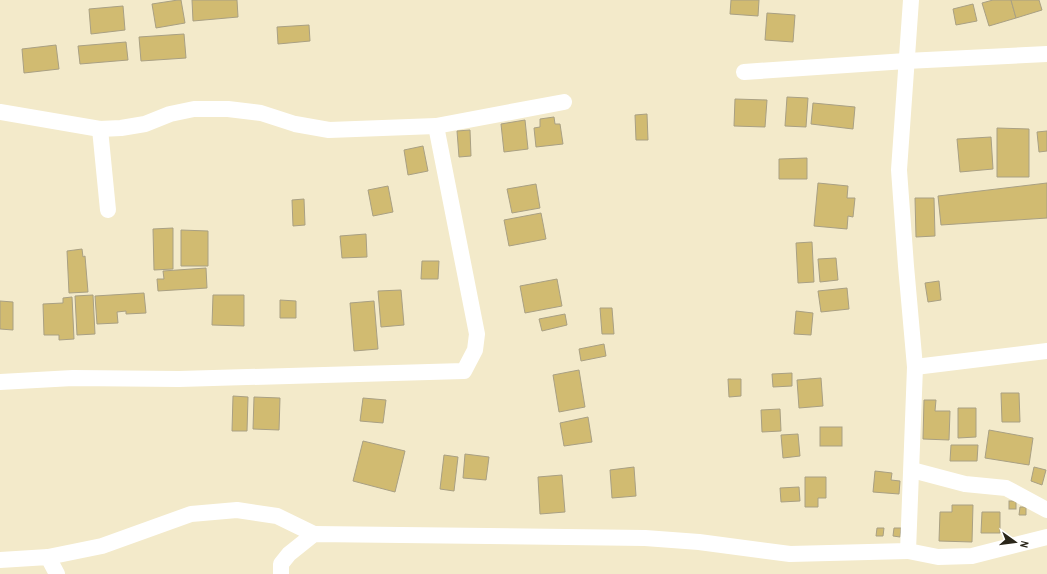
<svg xmlns="http://www.w3.org/2000/svg" width="1047" height="574" viewBox="0 0 1047 574" font-family="'Archivo Narrow',sans-serif">
<style>
.building{fill:#d1bb71;stroke:#a9a083}
.lines{fill:none;stroke-linecap:round;stroke-linejoin:round}
.minor{stroke:#fff;stroke-width:16}
</style>
<rect width="100%" height="100%" fill="#f3eaca"/>
<!-- building -->
<g class="building">
<polygon points="178,0 181,0 185,23 156,28 152,4"/>
<polygon points="192,0 237,0 238,17 193,21"/>
<polygon points="731,0 759,0 758,16 730,14"/>
<polygon points="993,0 1011,0 1016,18 989,26 982,3"/>
<polygon points="1011,0 1039,0 1042,10 1016,18"/>
<polygon points="973,4 977,21 956,25 953,9"/>
<polygon points="123,6 125,30 91,34 89,9"/>
<polygon points="767,13 795,15 793,42 765,40"/>
<polygon points="309,25 310,41 278,44 277,27"/>
<polygon points="184,34 186,58 141,61 139,37"/>
<polygon points="126,42 128,60 80,64 78,46"/>
<polygon points="56,45 59,69 24,73 22,49"/>
<polygon points="787,97 808,98 806,127 785,126"/>
<polygon points="735,99 767,100 765,127 734,126"/>
<polygon points="813,103 855,107 853,129 811,124"/>
<polygon points="647,114 648,140 636,140 635,115"/>
<polygon points="554,117 555,124 560,124 563,144 536,147 534,128 540,127 540,119"/>
<polygon points="525,120 528,149 504,152 501,124"/>
<polygon points="997,128 1029,129 1029,177 997,177"/>
<polygon points="470,130 471,156 459,157 457,131"/>
<polygon points="1047,131 1047,151 1039,152 1037,132"/>
<polygon points="991,137 993,169 960,172 957,139"/>
<polygon points="423,146 428,171 408,175 404,150"/>
<polygon points="807,158 807,179 779,179 779,159"/>
<polygon points="818,183 848,186 847,198 855,198 853,217 848,216 847,229 814,226"/>
<polygon points="1047,183 1047,218 941,225 938,196"/>
<polygon points="536,184 540,208 512,213 507,189"/>
<polygon points="388,186 393,212 373,216 368,190"/>
<polygon points="915,198 934,198 935,236 916,237"/>
<polygon points="304,199 305,225 293,226 292,200"/>
<polygon points="541,213 546,239 509,246 504,220"/>
<polygon points="173,228 173,269 154,270 153,229"/>
<polygon points="181,230 208,231 208,266 181,266"/>
<polygon points="366,234 367,257 342,258 340,236"/>
<polygon points="812,242 814,282 798,283 796,243"/>
<polygon points="82,249 83,257 85,256 88,292 69,293 67,251"/>
<polygon points="836,258 838,280 820,282 818,259"/>
<polygon points="422,261 439,261 438,279 421,279"/>
<polygon points="206,268 207,288 158,291 157,279 164,279 163,271"/>
<polygon points="557,279 562,306 525,313 520,286"/>
<polygon points="939,281 941,300 928,302 925,283"/>
<polygon points="847,288 849,309 821,312 818,291"/>
<polygon points="401,290 404,325 381,327 378,291"/>
<polygon points="144,293 146,313 126,314 126,311 117,312 118,323 97,324 95,296"/>
<polygon points="93,295 95,334 77,335 75,296"/>
<polygon points="213,295 244,295 244,326 212,325"/>
<polygon points="72,297 74,339 59,340 59,335 44,335 43,304 63,303 63,298"/>
<polygon points="280,300 296,301 296,318 280,318"/>
<polygon points="0,301 13,302 13,330 0,329"/>
<polygon points="374,301 378,349 354,351 350,303"/>
<polygon points="600,308 612,308 614,334 602,334"/>
<polygon points="796,311 813,313 811,335 794,334"/>
<polygon points="565,314 567,325 542,331 539,319"/>
<polygon points="604,344 606,356 581,361 579,349"/>
<polygon points="579,370 585,407 559,412 553,375"/>
<polygon points="792,373 792,386 773,387 772,374"/>
<polygon points="821,378 823,406 799,408 797,380"/>
<polygon points="728,379 741,379 741,396 729,397"/>
<polygon points="1001,393 1019,393 1020,422 1002,422"/>
<polygon points="233,396 248,397 247,431 232,431"/>
<polygon points="254,397 280,398 279,430 253,429"/>
<polygon points="363,398 386,400 383,423 360,421"/>
<polygon points="924,400 936,400 935,411 950,411 949,440 923,439"/>
<polygon points="958,408 976,408 976,437 958,438"/>
<polygon points="780,409 781,431 762,432 761,410"/>
<polygon points="588,417 592,442 564,446 560,423"/>
<rect x="820" y="427" width="22" height="19"/>
<polygon points="989,430 1033,438 1029,465 985,458"/>
<polygon points="798,434 800,456 783,458 781,435"/>
<polygon points="363,441 405,451 395,492 353,481"/>
<polygon points="951,445 978,445 977,461 950,461"/>
<polygon points="465,454 489,457 486,480 463,478"/>
<polygon points="444,455 458,457 454,491 440,489"/>
<polygon points="634,467 636,496 612,498 610,470"/>
<polygon points="1034,467 1046,470 1042,485 1031,481"/>
<polygon points="875,471 892,473 891,480 900,481 899,494 873,492"/>
<polygon points="562,475 565,512 540,514 538,477"/>
<polygon points="805,477 826,477 826,498 818,498 818,507 805,507"/>
<polygon points="799,487 800,501 781,502 780,488"/>
<rect x="1009" y="501" width="7" height="8"/>
<polygon points="952,505 973,505 972,542 939,541 940,512 952,512"/>
<polygon points="1020,507 1026,507 1026,515 1019,515"/>
<polygon points="982,512 1000,512 1000,533 981,533"/>
<polygon points="877,528 884,528 883,536 876,536"/>
<polygon points="894,528 901,528 900,537 893,536"/>
</g>
<g class="lines">
<!-- minor -->
<g class="minor">
<polyline points="744,72 906,61 1047,54"/>
<polyline points="0,112 100,129 121,128 145,124 170,114 194,109 228,109 261,113 295,124 329,130 436,126 564,102"/>
<polyline points="100,129 108,210"/>
<polyline points="915,367 1047,351"/>
<polyline points="0,382 73,378 179,379 464,371 475,350 477,334 436,126"/>
<polyline points="912,470 965,484 1006,488 1047,510"/>
<polyline points="908,551 938,557 972,556 1047,537"/>
<polyline points="48,557 102,546 191,514 237,510 277,516 314,534"/>
<polyline points="0,560 48,557 57,574"/>
<polyline points="281,574 281,564 289,554 314,534 645,538 699,542 790,554 908,551 915,367 906,266 899,170 911,0"/>
</g>
</g>
<!-- north arrow -->
<g transform="translate(1015 542) rotate(104)" stroke="#ffffff" stroke-width="3" paint-order="stroke">
<path d="M0-3L7 15L0 10L-7 15Z" fill="#2a261a"/>
<text y="-6" font-size="11" font-weight="bold" text-anchor="middle" fill="#2a261a">N</text>
</g>
</svg>
